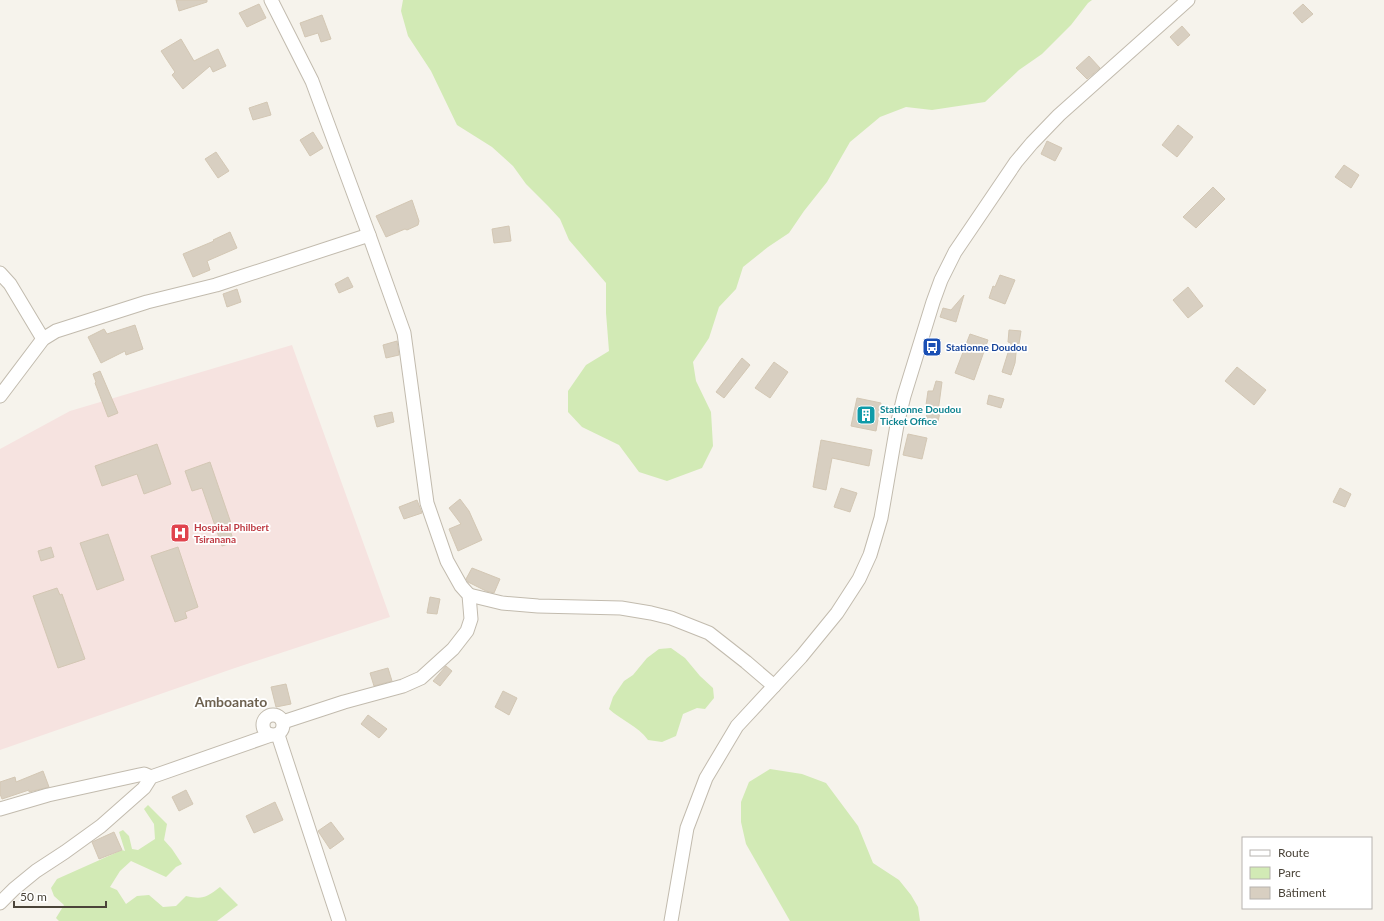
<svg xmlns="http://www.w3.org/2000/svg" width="1384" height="921" viewBox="0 0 1384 921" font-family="Lato,sans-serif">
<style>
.medical{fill:#f6e3e0}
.green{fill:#d2eab5}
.building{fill:#d8cfc1;stroke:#d3c7b4}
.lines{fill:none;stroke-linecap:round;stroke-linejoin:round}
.minor-casing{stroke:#c2bbae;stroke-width:15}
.minor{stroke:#fff;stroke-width:13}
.labels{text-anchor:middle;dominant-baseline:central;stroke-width:3.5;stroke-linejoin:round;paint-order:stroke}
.transit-label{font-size:10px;font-weight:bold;fill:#164399;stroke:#fff;text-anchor:start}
.culture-label{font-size:10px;font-weight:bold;fill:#0d838f;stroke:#fff;text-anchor:start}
.health-label{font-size:10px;font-weight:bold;fill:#be3a42;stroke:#fff;text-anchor:start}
.district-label{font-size:14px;font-weight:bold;fill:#6e6250;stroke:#fff}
</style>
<rect width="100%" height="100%" fill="#f6f3ec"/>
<!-- medical -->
<polygon class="medical" points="292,345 390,617 232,669 0,750 0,449 70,411"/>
<!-- green -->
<g class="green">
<polygon points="403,0 1092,0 1088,3 1071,25 1042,54 1019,70 985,102 932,110 906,107 880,117 850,142 827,182 804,211 789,233 768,247 743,267 736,289 719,307 709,338 693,362 696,381 711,412 713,446 702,468 667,481 639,472 619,445 582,427 568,412 568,391 586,365 609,351 606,313 606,283 569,240 560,219 548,206 526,184 513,166 492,147 457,125 431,71 408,36 401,11"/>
<path d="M671 648 685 658 700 676 713 688 714 698 705 709 697 708 683 714 676 736 662 742 648 740C638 726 621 720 609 709L613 697 624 681 633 675 647 658 659 649Z"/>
<polygon points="770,769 802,774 826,783 858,826 873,863 899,880 911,895 918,907 920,921 790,921 746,844 741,822 741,802 749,782"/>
<path d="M148 805 167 824 164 840 172 849 182 864 176 867 166 877 131 861 120 871 110 887 117 890 126 904 137 896 149 895 163 907 176 906 186 896C203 900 207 897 220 887L238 905 217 921H59L56 918 64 905 54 896 51 888 57 879 122 850 125 851 119 832 123 830 129 836 132 849 138 850 155 839 154 824 144 809Z"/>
</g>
<!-- building -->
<g class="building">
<polygon points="176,0 207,0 207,2 179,11"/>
<polygon points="259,4 266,18 247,27 239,13"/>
<polygon points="1303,4 1313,14 1302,23 1293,13"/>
<polygon points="322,15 331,39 321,42 318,33 305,37 300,23"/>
<polygon points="1182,26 1190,35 1178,46 1170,37"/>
<polygon points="181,39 194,61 218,49 226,66 213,72 210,66 183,89 172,75 175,72 161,51"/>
<polygon points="1089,56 1100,68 1087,79 1076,68"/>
<polygon points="267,102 271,115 253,120 249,108"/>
<polygon points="1178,125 1193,137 1177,157 1162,145"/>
<polygon points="313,132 323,148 310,156 300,140"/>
<polygon points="1047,141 1062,148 1055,161 1041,154"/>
<polygon points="216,152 229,171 218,178 205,159"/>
<polygon points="1344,165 1359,175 1351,188 1335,177"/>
<polygon points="1213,187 1225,199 1196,228 1183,217"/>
<polygon points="412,200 419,221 418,225 407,230 405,229 386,237 376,216"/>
<polygon points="509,226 511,241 494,243 492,229"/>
<polygon points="230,232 237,248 207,261 210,270 193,277 183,254 214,241 213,240"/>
<polygon points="1000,275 1015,280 1005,304 989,298 993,286 995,287"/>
<polygon points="348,277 353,287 339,293 335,284"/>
<polygon points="1188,287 1203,306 1188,318 1173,300"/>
<polygon points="237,289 241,302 227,307 223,294"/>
<polygon points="964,295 956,322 940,317 943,308 951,310"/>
<polygon points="135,325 143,349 126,355 125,351 101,363 88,337 104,329 107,334"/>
<polygon points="1009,330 1021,331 1019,344 1017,343 1015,363 1011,375 1002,372 1011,343 1008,342"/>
<polygon points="970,334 988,340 974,380 955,373"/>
<polygon points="397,341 399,355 386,358 383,345"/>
<polygon points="742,358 750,365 724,398 716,392"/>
<polygon points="774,362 788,372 770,398 755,388"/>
<polygon points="1237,367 1266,390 1254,405 1225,381"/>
<polygon points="100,371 118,413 108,417 95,383 96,382 93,374"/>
<polygon points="936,381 942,382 938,412 940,413 937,425 925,422 929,406 926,405 928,391 933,391"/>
<polygon points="989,395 1004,399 1001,408 987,404"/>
<polygon points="857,398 881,403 876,431 851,426"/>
<polygon points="392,412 394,422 377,427 374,416"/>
<polygon points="908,434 927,438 922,459 903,455"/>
<polygon points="821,440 872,450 869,466 832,458 826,490 813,487"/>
<polygon points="157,444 171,484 144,494 137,474 102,486 95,466"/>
<polygon points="210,462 233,529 230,530 234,542 222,546 202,488 192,491 185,471"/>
<polygon points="841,488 857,493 850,512 834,507"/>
<polygon points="1340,488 1351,494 1345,507 1333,502"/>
<polygon points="460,499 469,511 482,540 458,551 449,529 461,524 449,508"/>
<polygon points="417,500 422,513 404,519 399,507"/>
<polygon points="108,534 124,580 97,590 80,543"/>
<polygon points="51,547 54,557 41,561 38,551"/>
<polygon points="178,547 198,607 185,612 187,618 175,622 151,556"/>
<polygon points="472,568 500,579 494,593 486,591 468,582 466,579"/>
<polygon points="57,588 60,595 62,594 85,659 58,668 33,596"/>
<polygon points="430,597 440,599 437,614 427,613"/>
<polygon points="446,666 452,671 440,686 433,681"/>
<polygon points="388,668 392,681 374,686 370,673"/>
<polygon points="286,684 291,704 276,707 271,687"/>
<polygon points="503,691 517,698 509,715 495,707"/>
<polygon points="368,715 387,729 379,738 361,724"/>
<polygon points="43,771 49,787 29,792 29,790 2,799 0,794 0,782 15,777 16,782"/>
<polygon points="186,790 193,804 179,811 172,797"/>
<polygon points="275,802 283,820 254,833 246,816"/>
<polygon points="331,822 344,839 330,849 318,831"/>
<polygon points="114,832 122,850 99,859 92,842"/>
</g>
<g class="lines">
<!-- minor casing -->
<g class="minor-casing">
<g id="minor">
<polyline points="271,0 312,81 369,235 404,333 427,503 447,561 461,586 469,595 471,619 467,631 453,649 421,678 403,686 344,702 283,722"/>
<polyline points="0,273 10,284 43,339"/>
<polyline points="0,396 43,339 56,331 147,302 216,285 369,235"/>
<polyline points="469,595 502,603 538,606 621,608 651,613 671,618 709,633 746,662 774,686"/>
<circle cx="273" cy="725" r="10"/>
<polyline points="278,735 339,921"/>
<polyline points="0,809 48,795 139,775 144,774 151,777"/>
<polyline points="0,903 14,889 36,871 65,852 101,826 144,788 151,777 271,735"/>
<polyline points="671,921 687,828 706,778 737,726 801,657 837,613 859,579 870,555 881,518 897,425 904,396 933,302 941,280 955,252 1016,162 1032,143 1059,115 1188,0"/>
</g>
</g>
<!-- minor -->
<use href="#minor" class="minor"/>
</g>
<!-- icons -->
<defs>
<g id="bus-square" transform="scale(1)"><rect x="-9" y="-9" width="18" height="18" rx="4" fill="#1a4fb4" stroke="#fff"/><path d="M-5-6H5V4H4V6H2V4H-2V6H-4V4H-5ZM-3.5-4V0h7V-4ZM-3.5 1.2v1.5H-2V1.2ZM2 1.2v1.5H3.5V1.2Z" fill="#fff"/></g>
<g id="building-square" transform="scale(1)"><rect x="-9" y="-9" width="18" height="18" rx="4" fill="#0f9aa8" stroke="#fff"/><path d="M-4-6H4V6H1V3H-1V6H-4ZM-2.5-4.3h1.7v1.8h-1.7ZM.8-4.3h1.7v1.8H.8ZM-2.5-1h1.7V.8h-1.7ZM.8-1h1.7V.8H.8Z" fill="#fff"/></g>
<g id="hospital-square" transform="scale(1)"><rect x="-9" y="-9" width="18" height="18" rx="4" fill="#e0444e" stroke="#fff"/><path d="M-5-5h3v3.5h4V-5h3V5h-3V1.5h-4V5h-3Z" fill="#fff"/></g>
</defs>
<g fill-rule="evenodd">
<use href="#bus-square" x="932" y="347"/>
<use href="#building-square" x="866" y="415"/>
<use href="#hospital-square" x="180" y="533"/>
</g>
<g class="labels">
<!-- transit labels -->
<g class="transit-label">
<text x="946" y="347">Stationne Doudou</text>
</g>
<!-- culture labels -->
<g class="culture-label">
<text x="880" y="409">Stationne Doudou<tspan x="880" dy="12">Ticket Office</tspan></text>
</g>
<!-- health labels -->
<g class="health-label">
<text x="194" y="527">Hospital Philbert<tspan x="194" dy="12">Tsiranana</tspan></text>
</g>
<!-- district labels -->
<g class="district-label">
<text x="231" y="701">Amboanato</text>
</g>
</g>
<!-- legend -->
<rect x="1242" y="837" width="130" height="72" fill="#ffffff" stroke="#b7b4b0"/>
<rect x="1250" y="850" width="20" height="6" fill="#ffffff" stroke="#b7b4b0"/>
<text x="1278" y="857" font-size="12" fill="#4b4439">Route</text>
<rect x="1250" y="867" width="20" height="12" fill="#d2eab5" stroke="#b7b4b0"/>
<text x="1278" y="877" font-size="12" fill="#4b4439">Parc</text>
<rect x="1250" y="887" width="20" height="12" fill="#d8cfc1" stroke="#b7b4b0"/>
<text x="1278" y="897" font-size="12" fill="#4b4439">Bâtiment</text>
<!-- scale -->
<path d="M14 901v6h92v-6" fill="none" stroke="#4b4439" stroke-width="2"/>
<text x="20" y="901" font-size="12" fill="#4b4439" stroke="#ffffff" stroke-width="3" paint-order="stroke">50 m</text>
</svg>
